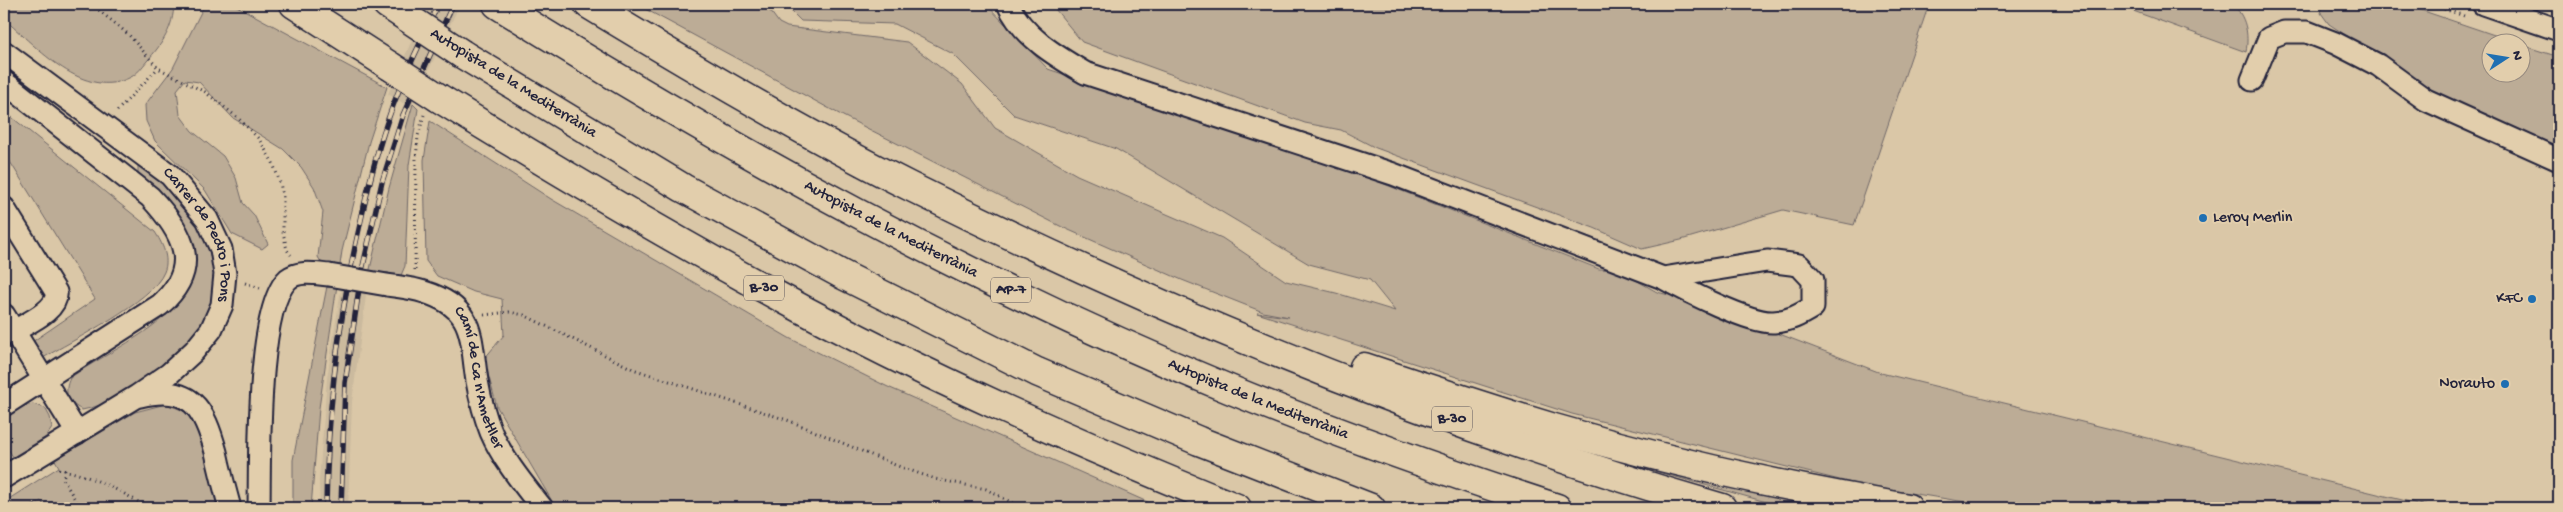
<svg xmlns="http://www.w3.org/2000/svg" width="2563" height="512" viewBox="0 0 2563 512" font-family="'Gochi Hand',sans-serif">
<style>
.built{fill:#cbba9e}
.green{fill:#bcac96;stroke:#6f6768}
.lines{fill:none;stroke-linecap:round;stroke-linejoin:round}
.minor-casing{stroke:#22223b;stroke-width:25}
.highway-casing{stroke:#22223b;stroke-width:31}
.path{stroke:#22223b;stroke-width:3;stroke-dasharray:1 4;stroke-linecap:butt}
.minor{stroke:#e2ceac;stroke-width:21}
.highway{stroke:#e2ceac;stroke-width:28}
.rail-casing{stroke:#22223b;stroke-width:5.5}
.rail{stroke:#e2ceac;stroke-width:4;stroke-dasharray:11;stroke-linecap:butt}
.minor-bridge-casing{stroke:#22223b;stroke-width:25;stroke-linecap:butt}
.highway-bridge-casing{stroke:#22223b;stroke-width:31;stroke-linecap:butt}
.minor-bridge{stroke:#e2ceac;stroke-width:21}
.highway-bridge{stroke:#e2ceac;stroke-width:28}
.poi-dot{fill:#1f6fb2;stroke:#e2ceac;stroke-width:2}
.labels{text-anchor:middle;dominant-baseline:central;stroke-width:4;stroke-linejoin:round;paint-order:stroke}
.shield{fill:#e2ceac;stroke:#5c565d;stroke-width:1}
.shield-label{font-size:15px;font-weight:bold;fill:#22223b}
.street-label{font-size:16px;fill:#22223b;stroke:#e2ceac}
.poi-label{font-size:16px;fill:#22223b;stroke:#e2ceac;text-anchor:end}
</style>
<rect width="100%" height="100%" fill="#dac7a7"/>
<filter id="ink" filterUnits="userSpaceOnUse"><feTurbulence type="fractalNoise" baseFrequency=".02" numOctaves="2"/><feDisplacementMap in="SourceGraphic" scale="10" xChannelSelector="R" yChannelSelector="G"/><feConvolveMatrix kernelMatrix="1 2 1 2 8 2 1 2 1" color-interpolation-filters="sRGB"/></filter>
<g filter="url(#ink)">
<!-- built -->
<g class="built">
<polygon points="428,4 460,4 411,108 388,94"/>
<polygon points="342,284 367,288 352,402 348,508 320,508 319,481 327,378"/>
</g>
<!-- green -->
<g class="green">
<path d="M4 4H174C173 28 163 43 147 61 143 66 137 74 131 77 84 102 37 47 4 19Z"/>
<polygon points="205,4 233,4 387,87 369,142 342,251 319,408 311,508 293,508 293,460 329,276 318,257 323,212 314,187 301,167 283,149 233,118 199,82 185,80 177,90 180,115 192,131 223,156 236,178 243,203 254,215 268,244 262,249 232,234 205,190 155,141 146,121 145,105 173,68"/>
<polygon points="636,4 765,4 779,23 787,27 907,42 962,84 995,128 1077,175 1222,238 1286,281 1336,293 1395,311 1370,280 1309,264 1116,149 1014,115 953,54 895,24 801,21 784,4 986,4 1048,69 1359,174 1599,269 1618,270 1657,292 1696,302 1881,373 2435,508 2003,508 1860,485 1572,414 1257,313 1289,317 1263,312 1182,280 1062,227 843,116"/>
<polygon points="1051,4 1929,4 1854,225 1783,210 1681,240 1642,249 1594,228 1376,148 1341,130 1305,123 1082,42"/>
<path d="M2114 4H2232C2246 16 2249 34 2246 52Z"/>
<polygon points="2324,4 2403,4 2515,42 2490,42 2490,72 2520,72 2521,45 2559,57 2559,147 2432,92 2329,24 2321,13"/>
<polygon points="413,104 418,109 409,165 405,266 399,280 367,282 389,188"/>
<path d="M4 111 155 232C162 243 170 258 164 272 153 301 71 341 43 358L32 342 95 299 4 152Z"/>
<polygon points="430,121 551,199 789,338 888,387 1161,508 556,508 497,407 484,359 504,335 502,299 474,292 437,276 426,261 424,160"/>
<path d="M138 163C162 182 190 202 205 230 208 236 209 245 211 252 227 306 194 349 149 376 128 389 107 406 82 410 68 403 63 393 70 378 113 346 215 311 188 241 175 206 167 199 138 176Z"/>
<polygon points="33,404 45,408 50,417 52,428 46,437 13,457 4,442 4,418 24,406"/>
<path d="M166 404C174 407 184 410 190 416 205 432 214 486 219 508H46L41 501 29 508H4V502L59 467 55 460 135 412Z"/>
<polygon points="1640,467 1831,507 1838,508 1788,508"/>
</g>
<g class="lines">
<!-- minor casing -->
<g class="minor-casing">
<g id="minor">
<path d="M1008 4C1022 36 1056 56 1085 73L1393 174 1663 278C1684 290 1751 324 1774 322 1789 321 1800 315 1813 307V280L1799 265 1767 261 1663 278"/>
<polyline points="2483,4 2559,30"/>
<path id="s1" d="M4 52 170 175 207 219 221 249 225 274 222 305 211 330 194 351 169 374 137 396 4 477"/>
<polyline points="2252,80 2269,38 2284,32 2307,32 2335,43 2378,65 2426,100 2559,160"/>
<path d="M4 82 150 197C183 232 203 267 160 305L4 405"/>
<path d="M4 208 56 292C59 310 27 323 14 331"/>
<path id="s2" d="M387 285C399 287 412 288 424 292 476 308 470 337 477 381 480 398 485 417 491 432 503 460 524 485 542 508"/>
<polyline points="4,315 77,433"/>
<path d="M140 396C191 384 204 408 216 452 220 471 225 490 230 508"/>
<path d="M259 508C260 462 256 309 288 279 299 270 316 274 329 275"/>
</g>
</g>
<!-- highway casing -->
<g class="highway-casing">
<g id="highway">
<polyline points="294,4 390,66"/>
<polyline points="387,4 408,18"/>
<path id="s3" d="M497 4C731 150 974 284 1229 389 1336 433 1446 472 1557 508"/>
<path d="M588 4C693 68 800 131 909 186 1170 316 1442 427 1722 508"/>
<polyline points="462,54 683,188 843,275 1037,372 1199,441 1371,508"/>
<path d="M439 98C551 167 663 234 778 296 926 377 1081 445 1237 508"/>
<path d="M1364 367C1427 388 1490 409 1554 428 1670 462 1789 488 1908 508"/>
</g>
</g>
<!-- path -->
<g class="path">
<polyline points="91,4 128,34 158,68 205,92 237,117 259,139 273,163 280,183 283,197 283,232 287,250 291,255"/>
<polyline points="2430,4 2467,17"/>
<polyline points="4,26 11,32"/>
<polyline points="117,111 158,68"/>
<polyline points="415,270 416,160 418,136 424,115"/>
<polyline points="245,283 260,288"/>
<polyline points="484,315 509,312 524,315 633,369 790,421 895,465 935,479 986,489 1022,508"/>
<path d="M59 469C92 476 120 490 148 508"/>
<polyline points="65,470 63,479 80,508"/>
</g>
<!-- minor -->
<use href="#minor" class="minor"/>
<!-- highway -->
<use href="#highway" class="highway"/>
<!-- rail casing -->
<g class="rail-casing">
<g id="rail">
<path d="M326 508C327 411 339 315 361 220 369 183 378 146 391 111 404 74 423 39 438 4"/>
<polyline points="341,508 345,383 361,275 382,182 403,115 453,4"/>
</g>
</g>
<!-- rail -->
<use href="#rail" class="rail"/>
<!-- minor-bridge casing -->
<g class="minor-bridge-casing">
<polyline id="minor-bridge" points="329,275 387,285"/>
</g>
<!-- highway-bridge casing -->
<g class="highway-bridge-casing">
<g id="highway-bridge">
<polyline points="408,18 462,54"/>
<polyline points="390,66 439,98"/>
</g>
</g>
<!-- minor-bridge -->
<use href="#minor-bridge" class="minor-bridge"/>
<!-- highway-bridge -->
<use href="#highway-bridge" class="highway-bridge"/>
</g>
</g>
<!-- markers -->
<g class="poi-dot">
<circle cx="2203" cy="218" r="5"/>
<circle cx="2532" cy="299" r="5"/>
<circle cx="2505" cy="384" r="5"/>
</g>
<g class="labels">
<!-- shield labels -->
<g class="shield">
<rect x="744" y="275.5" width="40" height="25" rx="4"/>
<rect x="991" y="277.5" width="40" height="25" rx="4"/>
<rect x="1432" y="406.5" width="40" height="25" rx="4"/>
</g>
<g class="shield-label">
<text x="764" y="288">B-30</text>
<text x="1011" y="290">AP-7</text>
<text x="1452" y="419">B-30</text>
</g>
<!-- street labels -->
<g class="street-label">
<text transform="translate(513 84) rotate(32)">Autopista de la Mediterrània</text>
<text stroke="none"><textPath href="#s3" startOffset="454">Autopista de la Mediterrània</textPath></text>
<text stroke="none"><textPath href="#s1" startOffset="275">Carrer de Pedro i Pons</textPath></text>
<text stroke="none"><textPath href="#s2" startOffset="148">Camí de Ca n'Ametller</textPath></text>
<text stroke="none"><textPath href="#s3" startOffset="859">Autopista de la Mediterrània</textPath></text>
</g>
<!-- poi labels -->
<g class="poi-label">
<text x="2213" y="218" text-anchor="start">Leroy Merlin</text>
<text x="2522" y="299">KFC</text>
<text x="2495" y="384">Norauto</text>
</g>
</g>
<!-- margin -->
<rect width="2563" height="512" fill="none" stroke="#e2ceac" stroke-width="20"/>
<rect x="10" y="10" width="2543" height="492" fill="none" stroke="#22223b" stroke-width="2" filter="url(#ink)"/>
<!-- north arrow -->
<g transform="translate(2506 58) rotate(78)"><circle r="24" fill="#e2ceac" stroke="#95897f"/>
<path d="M0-4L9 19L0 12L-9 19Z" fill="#1f6fb2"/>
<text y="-8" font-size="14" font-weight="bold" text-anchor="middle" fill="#22223b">N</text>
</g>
</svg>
